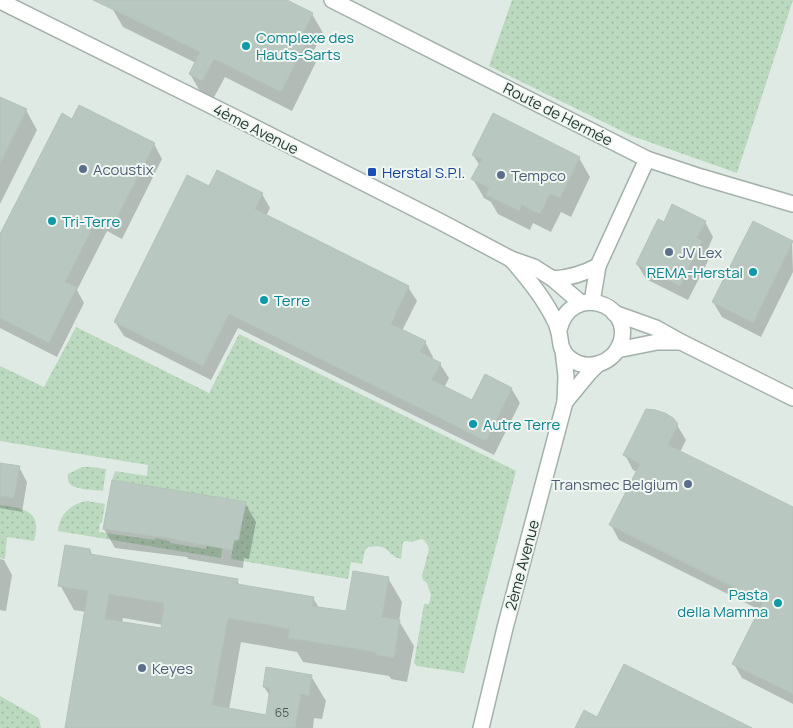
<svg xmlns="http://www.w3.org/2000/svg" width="793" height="728" viewBox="0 0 793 728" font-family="Manrope,sans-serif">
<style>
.grass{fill:url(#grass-dots)}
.shadow{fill:#0003;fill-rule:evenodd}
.building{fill:#b8c7bf;stroke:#b3c2ba;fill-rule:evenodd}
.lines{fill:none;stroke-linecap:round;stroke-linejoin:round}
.tertiary-casing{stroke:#a3b1aa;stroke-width:18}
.tertiary{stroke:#fff;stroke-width:15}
.culture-dot{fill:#0f9aa8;stroke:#f0f6f2;stroke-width:2}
.service-dot{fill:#5c6f8a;stroke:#f0f6f2;stroke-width:2}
.transit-dot{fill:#1a4fb4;stroke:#f0f6f2;stroke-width:2}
.labels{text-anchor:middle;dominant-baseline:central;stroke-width:4;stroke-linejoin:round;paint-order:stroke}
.number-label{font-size:12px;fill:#485c53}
.culture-label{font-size:15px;fill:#0d838f;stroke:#f0f6f2;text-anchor:start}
.street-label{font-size:15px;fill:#22382f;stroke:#f0f6f2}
.service-label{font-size:15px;fill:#4e5e75;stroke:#f0f6f2;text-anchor:start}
.transit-label{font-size:15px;fill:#164399;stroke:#f0f6f2;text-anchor:start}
</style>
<defs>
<pattern id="grass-dots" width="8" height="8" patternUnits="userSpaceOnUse" patternTransform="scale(1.25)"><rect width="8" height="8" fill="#bad9be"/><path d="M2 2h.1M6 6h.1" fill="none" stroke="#a0bba4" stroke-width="1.8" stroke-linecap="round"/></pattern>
</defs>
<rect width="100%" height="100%" fill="#e0eae4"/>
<!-- grass -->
<g class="grass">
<polygon points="512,0 793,0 737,173 632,136 489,66"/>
<path d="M76 327 209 393 239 334 516 471 482 599 464 673 417 666 414 663 424 604H429L431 595 427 583 423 580 422 576 429 549 428 546 424 540 421 539 412 542 406 541 403 542 401 559C385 555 391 543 368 547L365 550 362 564 351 562 348 579 231 559 234 540H239L245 502 112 480 115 471 147 476 148 465 0 441V366L44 387Z"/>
<path d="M82 467H91L106 469 103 491C95 490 74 490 69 483 68 481 68 477 68 474Z"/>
<path d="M87 501 105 504 102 523H100L99 532 155 540V538L170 541V543L206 549 209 534 223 536 221 558 58 531C60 513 71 504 87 501Z"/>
<path d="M0 505C13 507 35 508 36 525 37 530 35 536 34 541L7 537 5 559 0 558Z"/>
<polygon points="0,696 35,716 39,719 41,728 0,728"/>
</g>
<!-- shadow -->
<g class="shadow">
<polygon points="116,0 284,0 312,14 323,33 313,52 317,60 292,111 225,77 213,99 201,93 190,74 196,63 123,27 112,8"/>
<polygon points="0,98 26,110 37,130 0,204"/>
<polygon points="154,144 162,159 122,239 107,231 77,290 84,303 57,357 0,328 0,237"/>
<polygon points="473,155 579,158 590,177 571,217 561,212 551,232 533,223 530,230 498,214 491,202 484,198 473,179 480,166"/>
<polygon points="209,188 262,194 270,208 266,216 408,287 417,301 402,331 425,342 433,357 432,359 440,364 449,378 444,388 473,402 511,388 520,403 494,455 238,328 211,380 124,336 115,322"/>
<polygon points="705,222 713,237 707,251 710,257 688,300 646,279 637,264 664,223"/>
<polygon points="792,241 793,272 761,337 722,317 713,302"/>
<polygon points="677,425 686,440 680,452 793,509 793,704 742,678 734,664 760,610 619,540 611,525 637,472 633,470 625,455"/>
<polygon points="0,464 19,467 27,482 22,512 0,508"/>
<polygon points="245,503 256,522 249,559 244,558 243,568 188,559 187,557 115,548 104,529"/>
<path d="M90 550 93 556 237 581 240 585 313 598 319 608 347 613 388 578 402 602 399 621 414 646 407 682 391 679 389 676 303 662 297 652 241 642 229 710 267 716 270 696 264 687 311 676 326 701 322 719 314 718 313 728H67L86 612 74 610 60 585ZM123 618 163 625 162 629 122 623Z"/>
<polygon points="0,559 4,560 12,575 6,611 0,610"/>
</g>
<!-- building -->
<g class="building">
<polygon points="93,0 287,0 313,13 301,37 307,40 281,92 214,59 202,81 189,74 200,52 127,16"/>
<polygon points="0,97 27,109 0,163"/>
<polygon points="79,105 155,143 113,225 98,217 65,282 77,287 49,343 0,318 0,234 62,113 72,119"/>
<polygon points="493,113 580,157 560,198 550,194 540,214 522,205 519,211 486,195 489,188 471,179 482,159 472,155"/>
<polygon points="217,170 263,193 255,209 409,286 391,324 426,341 420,352 441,363 432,380 472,400 485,374 512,388 486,441 229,314 203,366 114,322 187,175 209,186"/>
<polygon points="672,204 706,221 697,238 702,241 680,286 636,264 658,219 664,222"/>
<polygon points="753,221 793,241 753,323 712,302"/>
<polygon points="646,409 655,410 665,413 673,418 678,424 668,445 793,507 793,694 732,664 763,602 609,525 640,464 623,455"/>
<polygon points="0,463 20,466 14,498 0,496"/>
<polygon points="112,480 246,502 238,540 234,540 232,550 176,540 176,539 103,529"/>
<path d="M65 545 90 549V554L238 579 237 584 314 597 312 606 346 611 353 571 389 577 382 617 400 620 394 658 376 655V652L288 638 290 629 228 618 212 705 266 715 270 688 263 687 266 667 312 675 309 695 301 694 295 728H65L88 591 58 586ZM109 594 164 603 161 628 105 619Z"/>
<polygon points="624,664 752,728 575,728 584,710 597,717"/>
</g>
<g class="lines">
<!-- tertiary casing -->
<g class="tertiary-casing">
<g id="tertiary">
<polyline points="332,0 647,159 701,177 793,204"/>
<polyline points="0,1 234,117 441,222 511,259 534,267 553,279 581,303"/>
<path d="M511 259C526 276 541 294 552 315 554 319 557 324 558 329 562 341 558 347 568 357 586 373 614 364 621 342 633 303 570 282 559 330"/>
<path d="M553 279C569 278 583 274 598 266"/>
<polyline points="592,302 598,266 647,159"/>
<polyline points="614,313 656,328 681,342 793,398"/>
<polyline points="617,350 657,342 679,342"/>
<polyline points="565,402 589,373 598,364"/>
<polyline points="481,728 505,628 565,402 566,376 563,350"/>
</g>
</g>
<!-- tertiary -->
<use href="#tertiary" class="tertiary"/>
</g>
<!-- markers -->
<g class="culture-dot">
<circle cx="246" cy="46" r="5"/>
<circle cx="52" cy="221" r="5"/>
<circle cx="753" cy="272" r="5"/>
<circle cx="264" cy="300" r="5"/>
<circle cx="473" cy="424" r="5"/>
<circle cx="778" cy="603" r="5"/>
</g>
<g class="service-dot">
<circle cx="83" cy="169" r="5"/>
<circle cx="501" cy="175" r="5"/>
<circle cx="669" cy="252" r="5"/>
<circle cx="688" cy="484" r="5"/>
<circle cx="142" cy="668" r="5"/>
</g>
<rect class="transit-dot" x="367" y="167" width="10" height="10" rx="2.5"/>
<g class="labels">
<!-- number labels -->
<g class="number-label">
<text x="282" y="712">65</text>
</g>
<!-- culture labels -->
<g class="culture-label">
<text x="256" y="37">Complexe des<tspan x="256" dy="17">Hauts-Sarts</tspan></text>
<text x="62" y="221">Tri-Terre</text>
<text x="743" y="272" text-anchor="end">REMA-Herstal</text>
<text x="274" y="300">Terre</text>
<text x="483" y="424">Autre Terre</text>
<text x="768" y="594" text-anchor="end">Pasta<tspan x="768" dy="17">della Mamma</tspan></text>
</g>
<!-- street labels -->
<g class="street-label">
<text transform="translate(558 114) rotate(27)">Route de Hermée</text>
<text transform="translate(256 129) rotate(27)">4ème Avenue</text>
<text transform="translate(522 565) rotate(-75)">2ème Avenue</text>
</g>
<!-- service labels -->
<g class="service-label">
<text x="93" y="169">Acoustix</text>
<text x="511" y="175">Tempco</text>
<text x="679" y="252">JV Lex</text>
<text x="678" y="484" text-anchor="end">Transmec Belgium</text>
<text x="152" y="668">Keyes</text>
</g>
<!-- transit labels -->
<g class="transit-label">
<text x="382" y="172">Herstal S.P.I.</text>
</g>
</g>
</svg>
